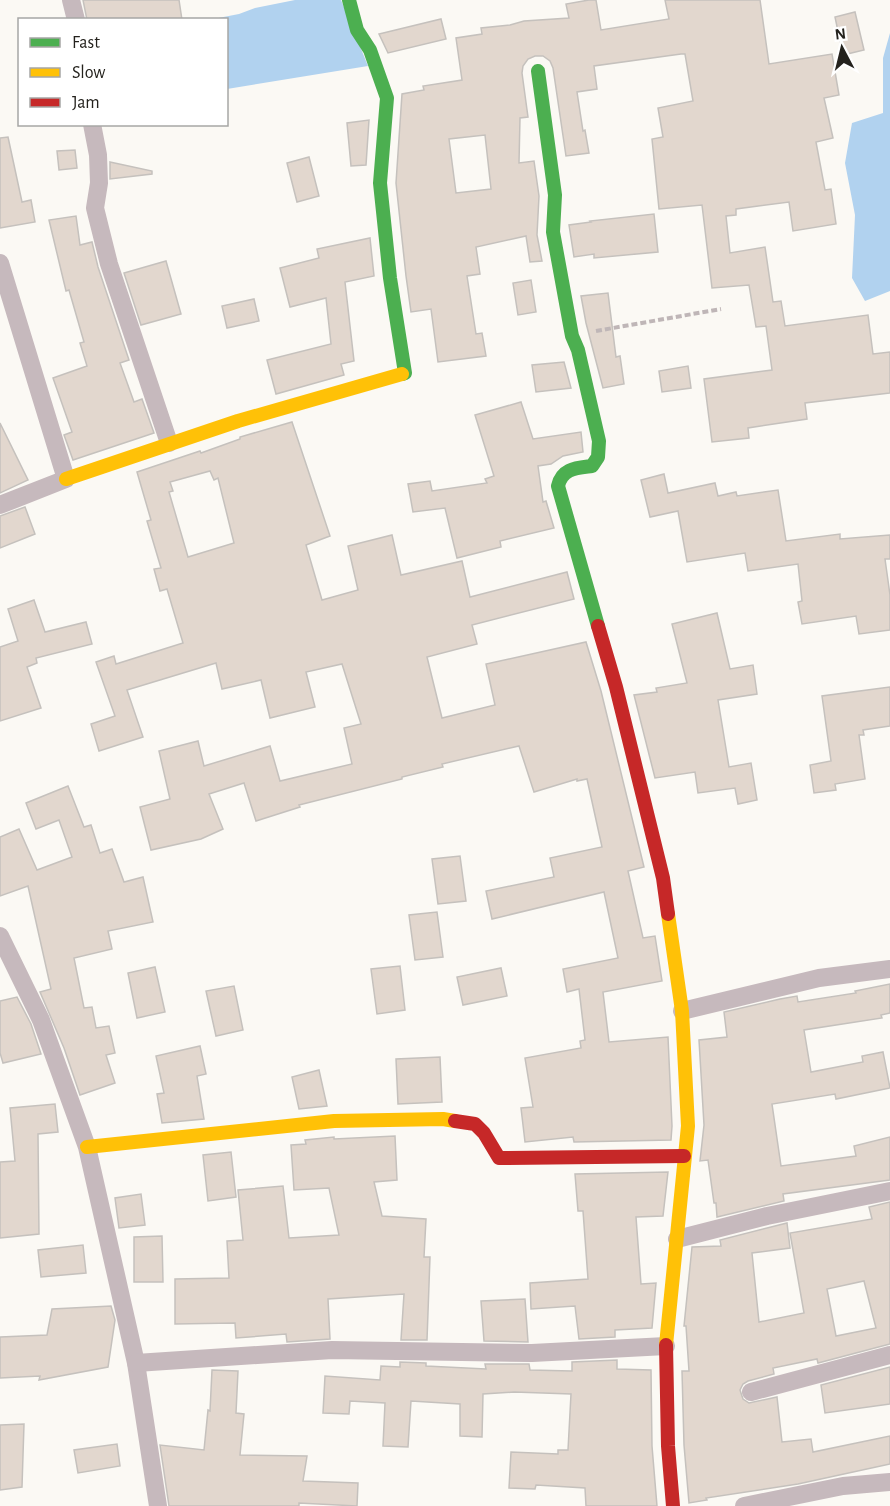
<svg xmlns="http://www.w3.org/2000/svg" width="890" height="1506" viewBox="0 0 890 1506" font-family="'Alegreya Sans',sans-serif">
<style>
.water{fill:#b1d2ef}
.building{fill:#e2d7ce;stroke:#c5c1bd;stroke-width:1.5;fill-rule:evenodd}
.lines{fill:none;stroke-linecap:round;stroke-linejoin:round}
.path{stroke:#bfb6b7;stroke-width:4;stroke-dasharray:6 3;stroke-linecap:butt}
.street{stroke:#c6b9bd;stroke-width:18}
.fast{stroke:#4caf50;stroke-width:14}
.slow{stroke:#ffc107;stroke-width:14}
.jam{stroke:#c62828;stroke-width:14}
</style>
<rect width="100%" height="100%" fill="#fbf9f4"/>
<!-- water -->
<g class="water">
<polygon points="295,0 341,0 368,66 227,89 226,20 208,20 239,14 255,8"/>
<polygon points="890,33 890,291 865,301 852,278 855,215 845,163 852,123 883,113 883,58"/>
</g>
<!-- building -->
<g class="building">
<polygon points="83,0 179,0 182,20 87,20"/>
<path d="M589 0H596L601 30 669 19 665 0H760L769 64 832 54 839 95 824 98 833 138 816 142 825 190 831 189 836 224 793 231 789 202 736 209V215L726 216 730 253 765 247 773 302 781 301 785 326 868 315 873 354 890 352V393L805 403 807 419 748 428 749 438 712 442 704 379 772 370 766 326 756 327 749 285 712 288 702 205 659 209 652 139 663 137 658 108 693 101 685 54H681L594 66 597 89 577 92 583 131 585 130 589 153 566 156 553 68 550 61 543 56H535L528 59 523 66 522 73 528 117 520 118 519 163 534 161 539 196 537 235 542 261 530 262 526 236 476 247 480 274 467 276 476 334 482 333 486 356 438 362 431 309 411 312 406 276 396 183 402 94 424 90 423 86 462 80 456 38 482 34 481 28 510 25 524 21 569 18 566 4ZM485 135 491 189 456 193 449 139Z"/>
<polygon points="855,12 864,50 843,55 835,17"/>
<polygon points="441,19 446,39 388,53 379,34"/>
<polygon points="369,120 366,165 351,166 347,123"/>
<polygon points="8,137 22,202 31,200 35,222 0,228 0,138"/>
<polygon points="75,150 77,168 59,170 57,151"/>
<polygon points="309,157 319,196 297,202 287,163"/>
<polygon points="110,162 152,171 152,174 110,179"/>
<polygon points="654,214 658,252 594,258 594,254 574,257 569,225 591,222 590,221"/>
<polygon points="76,216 80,245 92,242 98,267 129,360 120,363 134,402 142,399 154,433 73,460 64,435 72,432 53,378 87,366 80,343 84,342 69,290 66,291 49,220"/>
<polygon points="370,238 374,276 345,282 354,361 341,364 344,375 276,394 267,360 331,344 326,298 290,307 280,268 319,258 317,249"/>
<polygon points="166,261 181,314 141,325 124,273"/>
<polygon points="531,280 536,312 518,315 513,283"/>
<polygon points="608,293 616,357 620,356 624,384 603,388 586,323 581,296"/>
<polygon points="254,299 259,321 227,328 222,306"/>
<polygon points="564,362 571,388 536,392 532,365"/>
<polygon points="688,366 691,388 662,392 659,371"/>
<polygon points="521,402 533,439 581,432 583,452 563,456 551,464 538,466 543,502 546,501 554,528 500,541 501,547 457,558 445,508 413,512 408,484 430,481 432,491 487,483 485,479 494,476 475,415"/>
<path d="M292 422 330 536 306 545 322 600 358 590 348 546 392 535 401 575 462 561 470 597 567 572 574 599 472 625 477 644 427 657 442 718 495 705 486 664 586 642 601 691 644 867 628 871 643 938 655 936 662 981 603 992 609 1042 668 1037 672 1126 671 1140 574 1142 573 1137 525 1142 521 1108 533 1107 525 1058 581 1048 580 1041 585 1040 579 989 567 992 563 969 618 958 604 892 492 919 486 891 554 877 550 858 602 847 587 779 577 781V779L534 792 519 746 442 764 443 767 402 777V779L299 805 300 807 256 821 244 783 209 794 223 829 201 839 151 850 140 807 170 799 159 751 198 741 204 766 270 746 280 781 352 764 344 728 361 724 342 664 306 672 315 707 270 718 261 680 222 689 216 663 127 690 143 737 99 751 91 724 115 716 96 662 114 656 116 664 183 643 167 589 160 591 154 569 161 568 147 521 151 520 137 472 200 451 201 453 240 439V437ZM210 471 214 480 218 478 234 543 188 557 169 492 173 491 170 482Z"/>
<polygon points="0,423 28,480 0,493"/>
<polygon points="664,474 668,493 715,483 718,496 736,492 737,496 778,490 786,541 840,534 840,539 890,535 890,559 885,559 890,595 890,630 859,634 856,616 802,624 798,602 802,601 798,564 748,571 745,553 687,562 678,511 650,517 641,480"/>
<polygon points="25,507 35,534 0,548 0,516"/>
<polygon points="34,600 45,632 86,622 92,644 36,658 37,663 27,667 41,708 0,721 0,647 18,641 8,609"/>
<polygon points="717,613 730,669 753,665 757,694 718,700 729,767 751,763 757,800 738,804 735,788 698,793 695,772 655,778 634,695 657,692 656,688 687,683 672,624"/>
<polygon points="890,687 890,726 863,730 864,735 859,735 865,779 835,784 836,790 814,793 810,765 831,761 822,696"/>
<polygon points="68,786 84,827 91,825 100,853 112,849 124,882 143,877 153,922 108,931 112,949 74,958 84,1008 92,1007 96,1028 109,1026 115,1053 106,1055 115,1083 80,1095 64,1048 40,992 51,989 28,886 0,896 0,837 19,829 37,870 72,857 59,820 36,829 26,803"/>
<polygon points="460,856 466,901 438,904 432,859"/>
<polygon points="437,912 443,957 415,960 409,915"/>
<polygon points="400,966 405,1010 377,1014 371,969"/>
<polygon points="155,967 165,1012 137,1018 128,973"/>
<polygon points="501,968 507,996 463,1005 457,977"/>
<polygon points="890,984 890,1013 881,1015 882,1018 804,1030 811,1072 863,1062 862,1056 883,1052 890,1088 836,1099 835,1094 772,1104 781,1166 856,1156 854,1146 890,1137 890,1180 783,1194 784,1201 717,1217 716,1203 714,1203 708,1160 700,1161 704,1125 699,1040 727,1037 724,1012 780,999 797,996 798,1002 856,993 855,991"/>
<polygon points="234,986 243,1030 216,1036 206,991"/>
<polygon points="17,997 31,1024 41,1054 3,1063 0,1053 0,1001"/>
<polygon points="200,1046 206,1074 197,1076 204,1119 162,1123 157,1094 164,1093 156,1056"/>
<polygon points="440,1057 442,1102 398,1104 396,1059"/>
<polygon points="319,1070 327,1106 299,1109 292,1077"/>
<polygon points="55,1104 58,1132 38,1134 39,1234 0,1238 0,1162 15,1161 10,1108"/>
<polygon points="395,1136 397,1180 374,1182 382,1216 426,1219 424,1257 430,1257 427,1340 401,1340 404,1294 328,1299 330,1339 287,1342 286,1334 236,1338 235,1323 175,1324 175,1279 229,1278 227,1241 243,1240 238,1190 283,1186 289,1238 339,1235 329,1188 294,1190 291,1145 306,1144 305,1140 334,1137 334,1139"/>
<polygon points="231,1152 236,1197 208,1201 203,1155"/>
<polygon points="668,1172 663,1216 636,1217 641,1284 656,1283 652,1328 615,1330 615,1337 579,1339 575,1306 531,1309 530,1283 588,1279 583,1211 578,1211 575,1174"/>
<polygon points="141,1194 145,1225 119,1228 115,1198"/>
<path d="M890 1202V1344L818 1363 817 1359 773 1368 774 1374 748 1381 743 1384 740 1390 743 1399 749 1403 777 1397 782 1442 811 1439 813 1452 890 1436V1464L798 1484 706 1498 707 1500 689 1503 684 1445 682 1371H689L686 1326H684L692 1247 721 1246 720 1240 787 1223 790 1248 752 1253 759 1322 804 1313 790 1233 872 1219 869 1207ZM864 1281 876 1328 836 1336 827 1289Z"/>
<polygon points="162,1236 163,1282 134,1282 134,1237"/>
<polygon points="83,1245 86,1273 41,1277 38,1250"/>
<polygon points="525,1299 528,1342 484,1341 481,1301"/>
<polygon points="111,1306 115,1320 108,1367 39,1380 40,1376 0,1378 0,1337 47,1335 52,1309"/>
<polygon points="617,1360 617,1369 651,1370 652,1446 657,1506 586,1506 585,1488 536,1485 535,1489 509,1488 511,1452 558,1454 558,1450 568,1450 571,1394 514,1392 483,1394 482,1437 460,1436 460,1404 411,1401 408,1447 383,1446 385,1403 350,1401 349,1414 323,1413 325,1376 380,1380 381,1366 400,1367 400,1362 426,1363 426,1366 486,1369 485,1364 529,1364 530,1370 572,1371 572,1362"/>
<polygon points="890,1367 890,1404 825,1413 821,1385"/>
<polygon points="212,1370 238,1371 236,1413 244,1414 240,1455 307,1456 303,1481 358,1483 357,1506 299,1503 299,1506 169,1506 160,1445 204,1450 208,1410 210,1411"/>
<polygon points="24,1424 22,1487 0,1490 0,1425"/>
<polygon points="117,1444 120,1466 78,1473 74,1450"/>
</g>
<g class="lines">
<!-- path -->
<polyline class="path" points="596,331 721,309"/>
<!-- street -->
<g class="street">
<polyline points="71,0 76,20"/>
<polyline points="92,124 98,155 99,183 95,208 109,264 169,443"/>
<polyline points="0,263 66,479 0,505"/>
<polyline points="0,936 41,1020 87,1147 136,1363 158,1506"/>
<polyline points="682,1011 819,978 890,969"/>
<polyline points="677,1239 767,1216 890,1191"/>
<polyline points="136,1363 332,1350 532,1353 666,1346"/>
<polyline points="751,1392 890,1355"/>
<polyline points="744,1506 843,1486 890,1482"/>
</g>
<!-- fast -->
<g class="fast">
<polyline points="349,0 357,30 370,50 387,98 380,183 390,278 405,373 402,374"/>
<path d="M538 71 555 195 553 232 572 336 578 350 599 441 598 457 592 466C577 468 562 468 558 486L598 626"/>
</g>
<!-- slow -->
<g class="slow">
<polyline points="66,479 238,421 402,374"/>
<polyline points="87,1147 334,1121 443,1119 455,1121"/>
<polyline points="666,1345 688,1126 682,1011 668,914"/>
</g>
<!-- jam -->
<g class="jam">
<polyline points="598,626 616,687 663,878 668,914"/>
<polyline points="455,1121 475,1124 484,1133 499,1158 684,1156"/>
<polyline points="666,1345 668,1446 673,1506"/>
</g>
</g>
<!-- legend -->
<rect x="18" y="18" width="210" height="108" fill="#ffffff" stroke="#a7a7a5" stroke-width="1.5"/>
<rect x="30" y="38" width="30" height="9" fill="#4caf50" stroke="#a7a7a5" stroke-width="1.5"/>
<text x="72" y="48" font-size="18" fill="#24221d">Fast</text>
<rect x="30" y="68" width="30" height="9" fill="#ffc107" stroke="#a7a7a5" stroke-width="1.5"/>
<text x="72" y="78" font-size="18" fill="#24221d">Slow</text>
<rect x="30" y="98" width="30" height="9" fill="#c62828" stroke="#a7a7a5" stroke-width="1.5"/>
<text x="72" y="108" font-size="18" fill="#24221d">Jam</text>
<!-- north arrow -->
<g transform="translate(842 48) rotate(353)" stroke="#ffffff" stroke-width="4.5" paint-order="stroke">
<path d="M0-4.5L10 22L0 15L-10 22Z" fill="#24221d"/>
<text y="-9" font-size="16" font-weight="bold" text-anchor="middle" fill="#24221d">N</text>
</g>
</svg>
